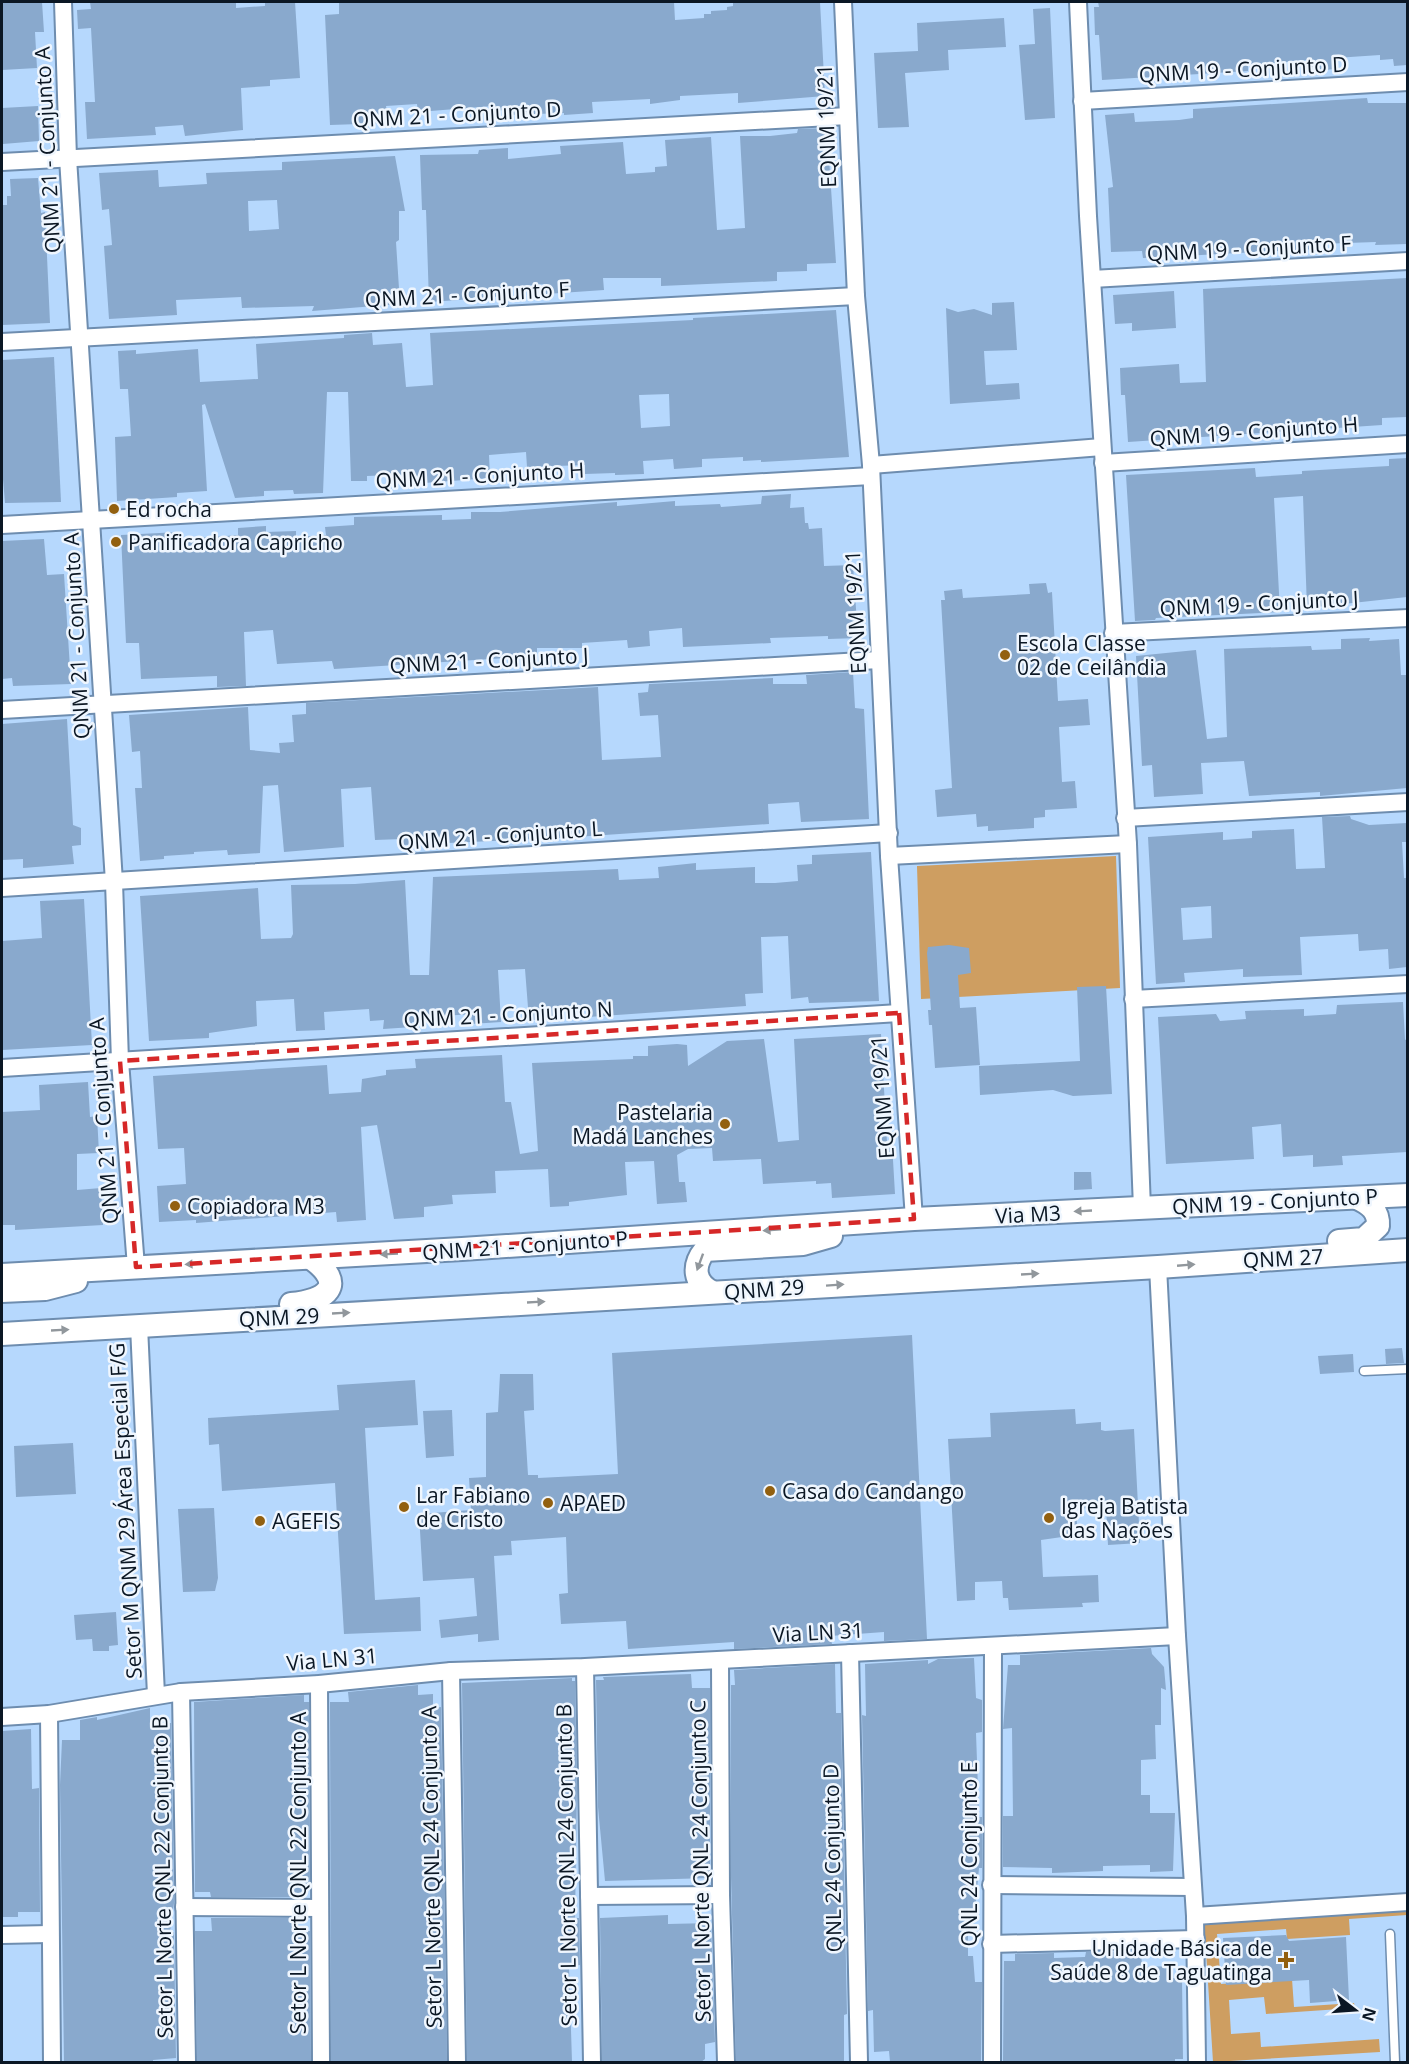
<svg xmlns="http://www.w3.org/2000/svg" width="1409" height="2064" viewBox="0 0 1409 2064" font-family="'Open Sans',sans-serif">
<style>
.green{fill:#ce9e61}
.building{fill:#89a9cd;fill-rule:evenodd}
.lines{fill:none;stroke-linecap:round;stroke-linejoin:round}
.lane-casing{stroke:#6e8daf;stroke-width:11}
.street-casing{stroke:#6e8daf;stroke-width:20}
.secondary-casing{stroke:#6e8daf;stroke-width:26}
.lane{stroke:#fff;stroke-width:8}
.street{stroke:#fff;stroke-width:16}
.secondary{stroke:#fff;stroke-width:22}
.oneway{fill:#91979c}
.marked{fill:none;stroke:#d62828;stroke-width:4.5;stroke-dasharray:12 8;stroke-linejoin:round}
.poi-dot{fill:#926010;stroke:#eff6fe;stroke-width:2}
.labels{text-anchor:middle;dominant-baseline:central;stroke-width:5;stroke-linejoin:round;paint-order:stroke}
.street-label{font-size:21px;fill:#0b1724;stroke:#eff6fe}
.poi-label{font-size:21px;fill:#0b1724;stroke:#eff6fe;text-anchor:start}
</style>
<rect width="100%" height="100%" fill="#b6d8fd"/>
<!-- green -->
<g class="green">
<polygon points="1116,856 1120,988 921,999 917,866"/>
<polygon points="1407,1904 1407,1915 1349,1919 1350,1935 1287,1939 1286,1929 1217,1934 1221,1984 1292,1979 1294,2007 1354,2003 1355,2008 1266,2014 1264,1997 1229,2000 1231,2034 1260,2032 1261,2047 1379,2039 1380,2052 1213,2062 1204,1919"/>
</g>
<!-- building -->
<g class="building">
<polygon points="2,2 42,2 44,32 35,32 37,68 2,70"/>
<polygon points="90,2 236,2 236,8 265,6 265,2 295,2 300,78 270,80 270,86 241,88 243,130 185,136 183,125 155,127 156,135 87,139 85,102 95,102 91,28 78,29 77,10 91,9"/>
<polygon points="339,2 674,2 675,20 704,18 704,14 711,14 711,11 727,10 727,7 733,6 733,2 820,2 825,96 738,103 738,93 680,96 680,100 650,104 650,99 592,102 593,113 564,115 564,113 505,115 505,110 494,111 493,106 418,112 417,104 386,106 389,123 330,125 325,15 339,14"/>
<polygon points="1098,2 1407,2 1407,65 1394,66 1393,59 1380,60 1380,55 1335,58 1337,69 1307,71 1307,60 1248,65 1248,71 1102,80 1099,35 1095,35 1094,7 1099,7"/>
<polygon points="1050,8 1055,118 1025,120 1019,45 1035,44 1033,9"/>
<polygon points="1004,18 1006,47 948,50 949,70 905,73 909,127 878,128 874,53 918,51 917,23"/>
<polygon points="1367,98 1368,103 1407,103 1407,244 1375,245 1376,242 1318,244 1318,249 1143,258 1142,251 1111,252 1108,188 1113,187 1105,115 1134,113 1135,122 1179,120 1193,118 1193,109"/>
<polygon points="38,106 39,141 3,144 2,108"/>
<polygon points="827,128 836,263 807,264 807,271 777,272 777,281 661,286 661,278 603,278 604,290 546,294 545,284 500,288 500,296 487,298 429,302 426,210 422,210 420,155 478,154 479,150 508,148 508,159 561,154 560,146 623,142 626,174 655,172 655,167 667,166 665,140 711,137 717,230 745,228 740,136 770,136 797,133 798,129"/>
<path d="M395 156 405 211H399V240L396 242 400 304 312 311 314 306 242 308 241 297 176 300 177 315 109 319 104 246 112 245 109 209 102 210 99 173 158 170 159 187 207 184 206 173 282 170V162ZM277 200 279 229 249 231 248 201Z"/>
<polygon points="38,178 41,213 45,212 50,323 2,325 2,205 7,205 7,196 11,196 10,179"/>
<polygon points="1407,278 1407,417 1382,418 1382,425 1128,442 1125,395 1121,395 1120,368 1179,364 1180,383 1206,382 1203,289"/>
<polygon points="1174,291 1176,328 1132,331 1132,323 1115,324 1113,295"/>
<polygon points="1014,302 1017,350 984,351 986,385 1019,383 1020,399 950,404 946,308 958,312 974,309 992,315 992,303"/>
<path d="M836 310 849 457 761 462V460L743 461V457L702 459V467L674 469 673 459 643 461 644 474 615 475V473L585 474V465L527 467 526 452 489 455 490 478 411 484 414 474 367 476V481H351L348 392H327L323 493 294 494 293 490 264 491V496L235 498 205 404 202 405 207 491 177 493V497L117 501 115 437 131 436 128 389H120L118 351 136 350V354L198 349 200 382 258 379 256 344 344 338V335L372 333 373 345 402 343 406 387 433 385 430 333 693 320V318ZM669 394 670 426 641 428 639 395Z"/>
<polygon points="54,357 61,502 5,503 2,467 2,360"/>
<polygon points="1407,458 1407,597 1307,608 1303,496 1274,498 1280,612 1156,618 1155,620 1135,621 1126,475 1255,468 1256,477 1302,474 1302,471 1389,466 1389,459"/>
<polygon points="791,494 790,508 804,507 805,523 808,523 809,529 822,528 824,566 853,565 858,638 828,639 828,636 770,638 771,643 683,647 682,628 649,631 650,646 628,648 627,640 582,643 582,648 537,648 537,656 334,669 332,661 277,664 273,630 244,632 246,686 217,687 217,676 141,679 139,643 126,643 121,535 179,532 179,539 226,536 238,535 238,528 266,526 266,532 296,531 296,537 326,535 325,527 354,525 354,517 442,515 442,520 471,519 471,512 500,512 617,502 617,506 675,501 675,506 720,504 721,507 761,504 762,496"/>
<polygon points="44,539 47,575 64,574 71,684 13,686 12,678 2,679 2,541"/>
<polygon points="1046,583 1048,593 1052,592 1058,701 1088,699 1090,725 1059,727 1062,782 1075,781 1077,808 1045,810 1045,817 1034,818 1034,828 988,831 988,826 977,827 976,814 937,817 935,790 952,788 941,600 945,600 944,591 962,589 963,598 1030,594 1029,584"/>
<polygon points="1370,638 1369,641 1399,639 1401,675 1407,675 1407,788 1320,796 1320,792 1249,796 1244,761 1201,763 1203,794 1154,797 1152,765 1142,766 1136,656 1196,650 1207,739 1227,737 1224,649 1311,646 1312,650 1341,649 1341,639"/>
<polygon points="853,672 855,708 864,709 869,819 801,822 799,802 768,804 769,824 560,838 402,845 402,839 375,840 371,787 341,789 344,847 284,852 278,785 263,786 260,853 228,855 227,850 194,852 194,854 164,856 164,859 140,861 135,788 142,788 140,751 132,752 129,715 248,707 250,750 280,753 279,743 294,742 292,715 306,714 306,703 598,687 602,760 661,757 658,715 640,716 638,693 648,692 649,684 773,678 773,684 807,684 806,675"/>
<polygon points="67,719 73,825 81,828 81,845 72,846 74,864 23,868 23,859 2,860 2,724"/>
<path d="M1350 816 1351 819 1369 825 1407 823V842H1402L1404 878H1407V967L1389 969 1388 949 1359 951 1358 934 1300 937 1302 975 1243 977V969L1184 973 1185 982 1156 984 1148 837 1223 832V840L1252 838V831L1294 829 1296 869 1325 868 1322 817ZM1211 906 1212 938 1183 940 1181 908Z"/>
<polygon points="871,852 879,1001 809,1003 808,997 791,999 788,936 761,937 763,993 745,994 746,1006 588,1017 586,1007 559,1008 558,1019 529,1020 525,969 498,970 501,1022 471,1024 472,1014 429,1017 429,1021 412,1022 413,1027 383,1029 384,1020 370,1021 369,1009 324,1012 325,1030 296,1031 294,999 256,1001 257,1026 209,1033 209,1038 149,1041 140,896 258,888 261,939 291,938 293,934 291,885 355,884 405,880 410,975 429,975 433,877 618,869 619,880 659,878 658,867 696,863 696,870 755,867 755,883 775,883 798,881 797,865 812,864 812,855"/>
<polygon points="84,899 92,1045 2,1050 2,941 42,938 40,901"/>
<polygon points="949,945 969,948 971,973 958,975 960,1008 976,1007 980,1065 935,1068 932,1025 929,1025 928,1010 931,1010 927,953 928,947"/>
<polygon points="1106,986 1112,1094 1073,1096 1053,1090 980,1095 979,1066 1080,1061 1077,987"/>
<polygon points="1403,1002 1405,1040 1407,1039 1407,1152 1342,1156 1343,1165 1313,1167 1313,1155 1283,1157 1281,1124 1252,1127 1254,1159 1166,1164 1158,1017 1216,1014 1220,1021 1246,1019 1245,1011 1304,1009 1304,1016 1336,1014 1337,1005"/>
<polygon points="881,1034 887,1143 892,1143 895,1194 832,1198 831,1183 816,1184 816,1181 763,1184 761,1159 713,1161 712,1148 688,1149 677,1155 679,1182 685,1182 687,1202 657,1204 654,1161 625,1162 627,1195 569,1202 569,1206 550,1207 548,1169 495,1171 496,1193 452,1195 453,1204 424,1207 424,1217 394,1219 377,1125 361,1127 366,1220 337,1222 336,1212 196,1223 196,1220 159,1222 157,1186 186,1184 184,1148 158,1149 153,1076 327,1065 329,1094 361,1092 362,1079 386,1075 386,1070 416,1068 415,1059 502,1055 505,1102 511,1102 520,1154 538,1151 532,1063 633,1059 633,1056 648,1056 648,1046 677,1044 687,1045 688,1066 727,1041 764,1039 778,1142 799,1140 794,1039"/>
<polygon points="88,1082 90,1117 97,1116 99,1153 77,1154 77,1190 101,1188 103,1225 15,1230 15,1225 2,1225 2,1112 40,1110 39,1085"/>
<polygon points="1074,1172 1091,1172 1092,1189 1074,1190"/>
<polygon points="912,1335 927,1639 884,1641 884,1632 830,1636 832,1644 734,1649 734,1642 628,1649 626,1621 561,1624 559,1594 568,1593 566,1537 511,1541 512,1555 494,1556 499,1640 478,1642 478,1634 441,1638 439,1620 477,1616 474,1578 423,1581 419,1514 471,1510 469,1478 486,1477 486,1413 498,1412 500,1374 533,1374 534,1410 524,1411 528,1475 538,1475 538,1478 618,1474 612,1353"/>
<polygon points="1402,1348 1404,1363 1386,1364 1385,1349"/>
<polygon points="1353,1354 1354,1372 1320,1374 1318,1356"/>
<polygon points="415,1380 418,1425 365,1428 375,1600 420,1597 421,1631 344,1634 335,1483 222,1491 219,1444 209,1445 208,1418 339,1410 337,1385"/>
<polygon points="1075,1409 1076,1424 1101,1422 1101,1430 1105,1431 1134,1429 1140,1543 1108,1545 1106,1507 1076,1509 1077,1524 1070,1529 1069,1536 1041,1540 1043,1577 1098,1575 1099,1602 1082,1603 1083,1607 1009,1610 1008,1598 1003,1598 1002,1581 975,1582 975,1600 957,1601 948,1439 991,1437 990,1413"/>
<polygon points="452,1410 454,1456 426,1458 423,1411"/>
<polygon points="73,1443 76,1494 16,1497 14,1446"/>
<polygon points="214,1508 218,1578 215,1591 183,1592 178,1509"/>
<polygon points="116,1612 118,1645 109,1646 109,1651 93,1651 92,1639 76,1640 74,1615"/>
<polygon points="1151,1648 1152,1654 1164,1667 1166,1690 1161,1688 1161,1725 1155,1725 1156,1759 1141,1760 1141,1795 1150,1795 1150,1813 1175,1813 1173,1871 1150,1872 1150,1865 1103,1866 1103,1871 1052,1873 1052,1868 1003,1867 1003,1816 1013,1816 1012,1728 1003,1729 1008,1665 1020,1665 1020,1655"/>
<polygon points="974,1658 976,1698 982,1700 982,1732 976,1733 979,1817 982,1817 982,1868 979,1868 974,1921 968,1922 968,1956 973,1956 975,1982 982,1982 981,2061 890,2062 889,2051 874,2052 873,2010 868,2011 862,1715 866,1716 865,1664 928,1660 928,1664 938,1659"/>
<polygon points="835,1664 836,1713 841,1713 847,2014 844,2015 844,2062 736,2062 731,1877 731,1685 735,1685 734,1670"/>
<polygon points="691,1674 692,1688 710,1688 710,1878 605,1881 598,1807 596,1680 604,1680 603,1677"/>
<polygon points="572,1678 572,1681 575,1681 577,1788 575,1918 579,1918 580,1965 569,1966 572,2062 467,2062 462,1683"/>
<polygon points="418,1685 418,1695 433,1694 433,1708 441,1707 447,2062 331,2062 330,1702 349,1702 348,1692"/>
<polygon points="304,1695 304,1702 309,1702 310,1883 305,1897 211,1897 210,1892 195,1892 194,1702"/>
<polygon points="150,1708 150,1724 171,1723 174,1903 170,1932 174,1932 176,2058 153,2060 153,2062 64,2062 60,1785 62,1740 80,1740 80,1720 97,1717 97,1720"/>
<polygon points="31,1729 32,1789 39,1788 40,1912 18,1912 18,1917 2,1917 2,1731"/>
<polygon points="668,1915 668,1924 711,1923 715,2042 705,2044 705,2059 701,2062 602,2062 600,1918"/>
<polygon points="211,1918 299,1918 295,1931 310,1931 311,2062 197,2062 195,1931 212,1931"/>
<polygon points="1286,1935 1289,1941 1346,1937 1349,2000 1310,2003 1309,1980 1226,1985 1223,1938"/>
<polygon points="1141,1951 1142,1967 1172,1966 1173,1978 1182,1978 1183,2059 1175,2059 1175,2062 1003,2061 1004,1961 1015,1961 1015,1954 1054,1953 1054,1958 1085,1957 1086,1952"/>
</g>
<g class="lines">
<!-- lane casing -->
<g class="lane-casing">
<g id="lane">
<polyline points="1364,1371 1408,1369"/>
<polyline points="1390,1934 1395,2062"/>
</g>
</g>
<!-- street casing -->
<g class="street-casing">
<g id="street">
<polyline points="63,2 68,158 114,882 120,1061 136,1267"/>
<polyline points="843,2 856,296 871,465 889,856 914,1219"/>
<polyline points="1078,2 1088,216 1128,844 1142,1208"/>
<polyline points="1082,101 1408,82"/>
<polyline points="2,162 848,116"/>
<polyline points="1092,279 1408,261"/>
<polyline points="2,342 856,296"/>
<polyline points="1103,463 1408,444"/>
<polyline points="871,465 1102,447"/>
<polyline points="2,525 871,476"/>
<polyline points="1113,633 1408,618"/>
<polyline points="2,710 879,660"/>
<polyline points="1125,818 1408,802"/>
<polyline points="889,856 1128,844"/>
<polyline points="2,888 889,833"/>
<polyline points="1133,999 1408,984"/>
<polyline points="2,1068 899,1013"/>
<polyline points="1158,1267 1177,1636 1195,1916 1197,2062"/>
<polyline points="139,1326 156,1695"/>
<polyline points="850,1653 859,2062"/>
<polyline points="720,1660 721,1895 726,2062"/>
<polyline points="585,1667 592,2062"/>
<polyline points="451,1671 457,2062"/>
<polyline points="319,1684 321,2062"/>
<polyline points="181,1692 187,2062"/>
<polyline points="49,1714 52,2062"/>
<polyline points="2,1717 49,1714 181,1692 319,1684 451,1671 585,1667 1177,1636"/>
<polyline points="991,1885 1192,1887"/>
<polyline points="589,1896 721,1895"/>
<polyline points="184,1907 319,1908"/>
<polyline points="1195,1916 1408,1902"/>
<polyline points="2,1935 49,1934"/>
<polyline points="991,1944 1196,1939"/>
<polyline points="992,2062 993,1646"/>
</g>
</g>
<!-- secondary casing -->
<g class="secondary-casing">
<g id="secondary">
<path d="M1339 1241 1364 1239 1378 1226C1379 1211 1370 1204 1357 1198"/>
<polyline points="2,1275 462,1249 914,1219 1408,1195"/>
<polyline points="2,1291 45,1289 76,1281"/>
<path d="M712 1292C694 1283 692 1266 705 1250L803 1244 831 1236"/>
<path d="M291 1304C326 1301 348 1285 311 1258"/>
<polyline points="2,1334 1158,1267 1408,1250"/>
</g>
</g>
<!-- lane -->
<use href="#lane" class="lane"/>
<!-- street -->
<use href="#street" class="street"/>
<!-- secondary -->
<use href="#secondary" class="secondary"/>
</g>
<!-- one-way arrows -->
<defs><path id="oneway-solid" d="M-6-.8H1V-3.2L6.5 0L1 3.2V.8H-6Z" transform="scale(1.5)"/></defs>
<g class="oneway">
<use href="#oneway-solid" transform="translate(1083 1211) rotate(177)"/>
<use href="#oneway-solid" transform="translate(772 1230) rotate(176)"/>
<use href="#oneway-solid" transform="translate(389 1254) rotate(177)"/>
<use href="#oneway-solid" transform="translate(700 1262) rotate(110)"/>
<use href="#oneway-solid" transform="translate(194 1264) rotate(177)"/>
<use href="#oneway-solid" transform="translate(1186 1265) rotate(-5)"/>
<use href="#oneway-solid" transform="translate(1030 1274) rotate(-3)"/>
<use href="#oneway-solid" transform="translate(835 1285) rotate(-4)"/>
<use href="#oneway-solid" transform="translate(536 1302) rotate(-3)"/>
<use href="#oneway-solid" transform="translate(341 1313) rotate(-3)"/>
<use href="#oneway-solid" transform="translate(60 1330) rotate(-3)"/>
</g>
<!-- marked area -->
<path class="marked" d="M899 1013 914 1219 136 1267 120 1061Z"/>
<!-- markers -->
<g class="poi-dot">
<circle cx="114" cy="509" r="6"/>
<circle cx="116" cy="542" r="6"/>
<circle cx="1005" cy="655" r="6"/>
<circle cx="725" cy="1124" r="6"/>
<circle cx="175" cy="1206" r="6"/>
<circle cx="770" cy="1491" r="6"/>
<circle cx="548" cy="1503" r="6"/>
<circle cx="404" cy="1507" r="6"/>
<circle cx="1049" cy="1518" r="6"/>
<circle cx="260" cy="1521" r="6"/>
<path d="M1283 1951h6v6h6v6h-6v6h-6v-6h-6v-6h6z"/>
</g>
<g class="labels">
<!-- street labels -->
<g class="street-label">
<text transform="translate(1243 69) rotate(-3)">QNM 19 - Conjunto D</text>
<text transform="translate(457 114) rotate(-3)">QNM 21 - Conjunto D</text>
<text transform="translate(826 126) rotate(-92)">EQNM 19/21</text>
<text transform="translate(47 150) rotate(-93)">QNM 21 - Conjunto A</text>
<text transform="translate(1249 248) rotate(-3)">QNM 19 - Conjunto F</text>
<text transform="translate(467 294) rotate(-3)">QNM 21 - Conjunto F</text>
<text transform="translate(1254 431) rotate(-4)">QNM 19 - Conjunto H</text>
<text transform="translate(480 475) rotate(-3)">QNM 21 - Conjunto H</text>
<text transform="translate(1259 603) rotate(-3)">QNM 19 - Conjunto J</text>
<text transform="translate(855 612) rotate(-93)">EQNM 19/21</text>
<text transform="translate(76 636) rotate(-93)">QNM 21 - Conjunto A</text>
<text transform="translate(489 660) rotate(-3)">QNM 21 - Conjunto J</text>
<text transform="translate(500 835) rotate(-4)">QNM 21 - Conjunto L</text>
<text transform="translate(508 1014) rotate(-3)">QNM 21 - Conjunto N</text>
<text transform="translate(882 1097) rotate(-94)">EQNM 19/21</text>
<text transform="translate(103 1121) rotate(-94)">QNM 21 - Conjunto A</text>
<text transform="translate(1275 1201) rotate(-3)">QNM 19 - Conjunto P</text>
<text transform="translate(1028 1214) rotate(-3)">Via M3</text>
<text transform="translate(525 1245) rotate(-4)">QNM 21 - Conjunto P</text>
<text transform="translate(1283 1258) rotate(-3)">QNM 27</text>
<text transform="translate(764 1289) rotate(-4)">QNM 29</text>
<text transform="translate(279 1317) rotate(-3)">QNM 29</text>
<text transform="translate(125 1511) rotate(-93)">Setor M QNM 29 Área Especial F/G</text>
<text transform="translate(818 1632) rotate(-3)">Via LN 31</text>
<text transform="translate(332 1659) rotate(-5)">Via LN 31</text>
<text transform="translate(969 1854) rotate(-90)">QNL 24 Conjunto E</text>
<text transform="translate(832 1858) rotate(-91)">QNL 24 Conjunto D</text>
<text transform="translate(700 1861) rotate(-91)">Setor L Norte QNL 24 Conjunto C</text>
<text transform="translate(566 1865) rotate(-91)">Setor L Norte QNL 24 Conjunto B</text>
<text transform="translate(431 1867) rotate(-91)">Setor L Norte QNL 24 Conjunto A</text>
<text transform="translate(298 1873) rotate(-90)">Setor L Norte QNL 22 Conjunto A</text>
<text transform="translate(162 1877) rotate(-91)">Setor L Norte QNL 22 Conjunto B</text>
</g>
<!-- poi labels -->
<g class="poi-label">
<text x="126" y="509">Ed rocha</text>
<text x="128" y="542">Panificadora Capricho</text>
<text x="1017" y="643">Escola Classe<tspan x="1017" dy="24">02 de Ceilândia</tspan></text>
<text x="713" y="1112" text-anchor="end">Pastelaria<tspan x="713" dy="24">Madá Lanches</tspan></text>
<text x="187" y="1206">Copiadora M3</text>
<text x="782" y="1491">Casa do Candango</text>
<text x="416" y="1495">Lar Fabiano<tspan x="416" dy="24">de Cristo</tspan></text>
<text x="560" y="1503">APAED</text>
<text x="1061" y="1506">Igreja Batista<tspan x="1061" dy="24">das Nações</tspan></text>
<text x="272" y="1521">AGEFIS</text>
<text x="1272" y="1948" text-anchor="end">Unidade Básica de<tspan x="1272" dy="24">Saúde 8 de Taguatinga</tspan></text>
</g>
</g>
<!-- border -->
<rect width="1409" height="2064" fill="none" stroke="#0b1724" stroke-width="6"/>
<!-- north arrow -->
<g transform="translate(1355 2010) rotate(107)" stroke="#eff6fe" stroke-width="4.5" paint-order="stroke">
<path d="M0-4.5L10 22L0 15L-10 22Z" fill="#0b1724"/>
<text y="-9" font-size="16" font-weight="bold" text-anchor="middle" fill="#0b1724">N</text>
</g>
</svg>
